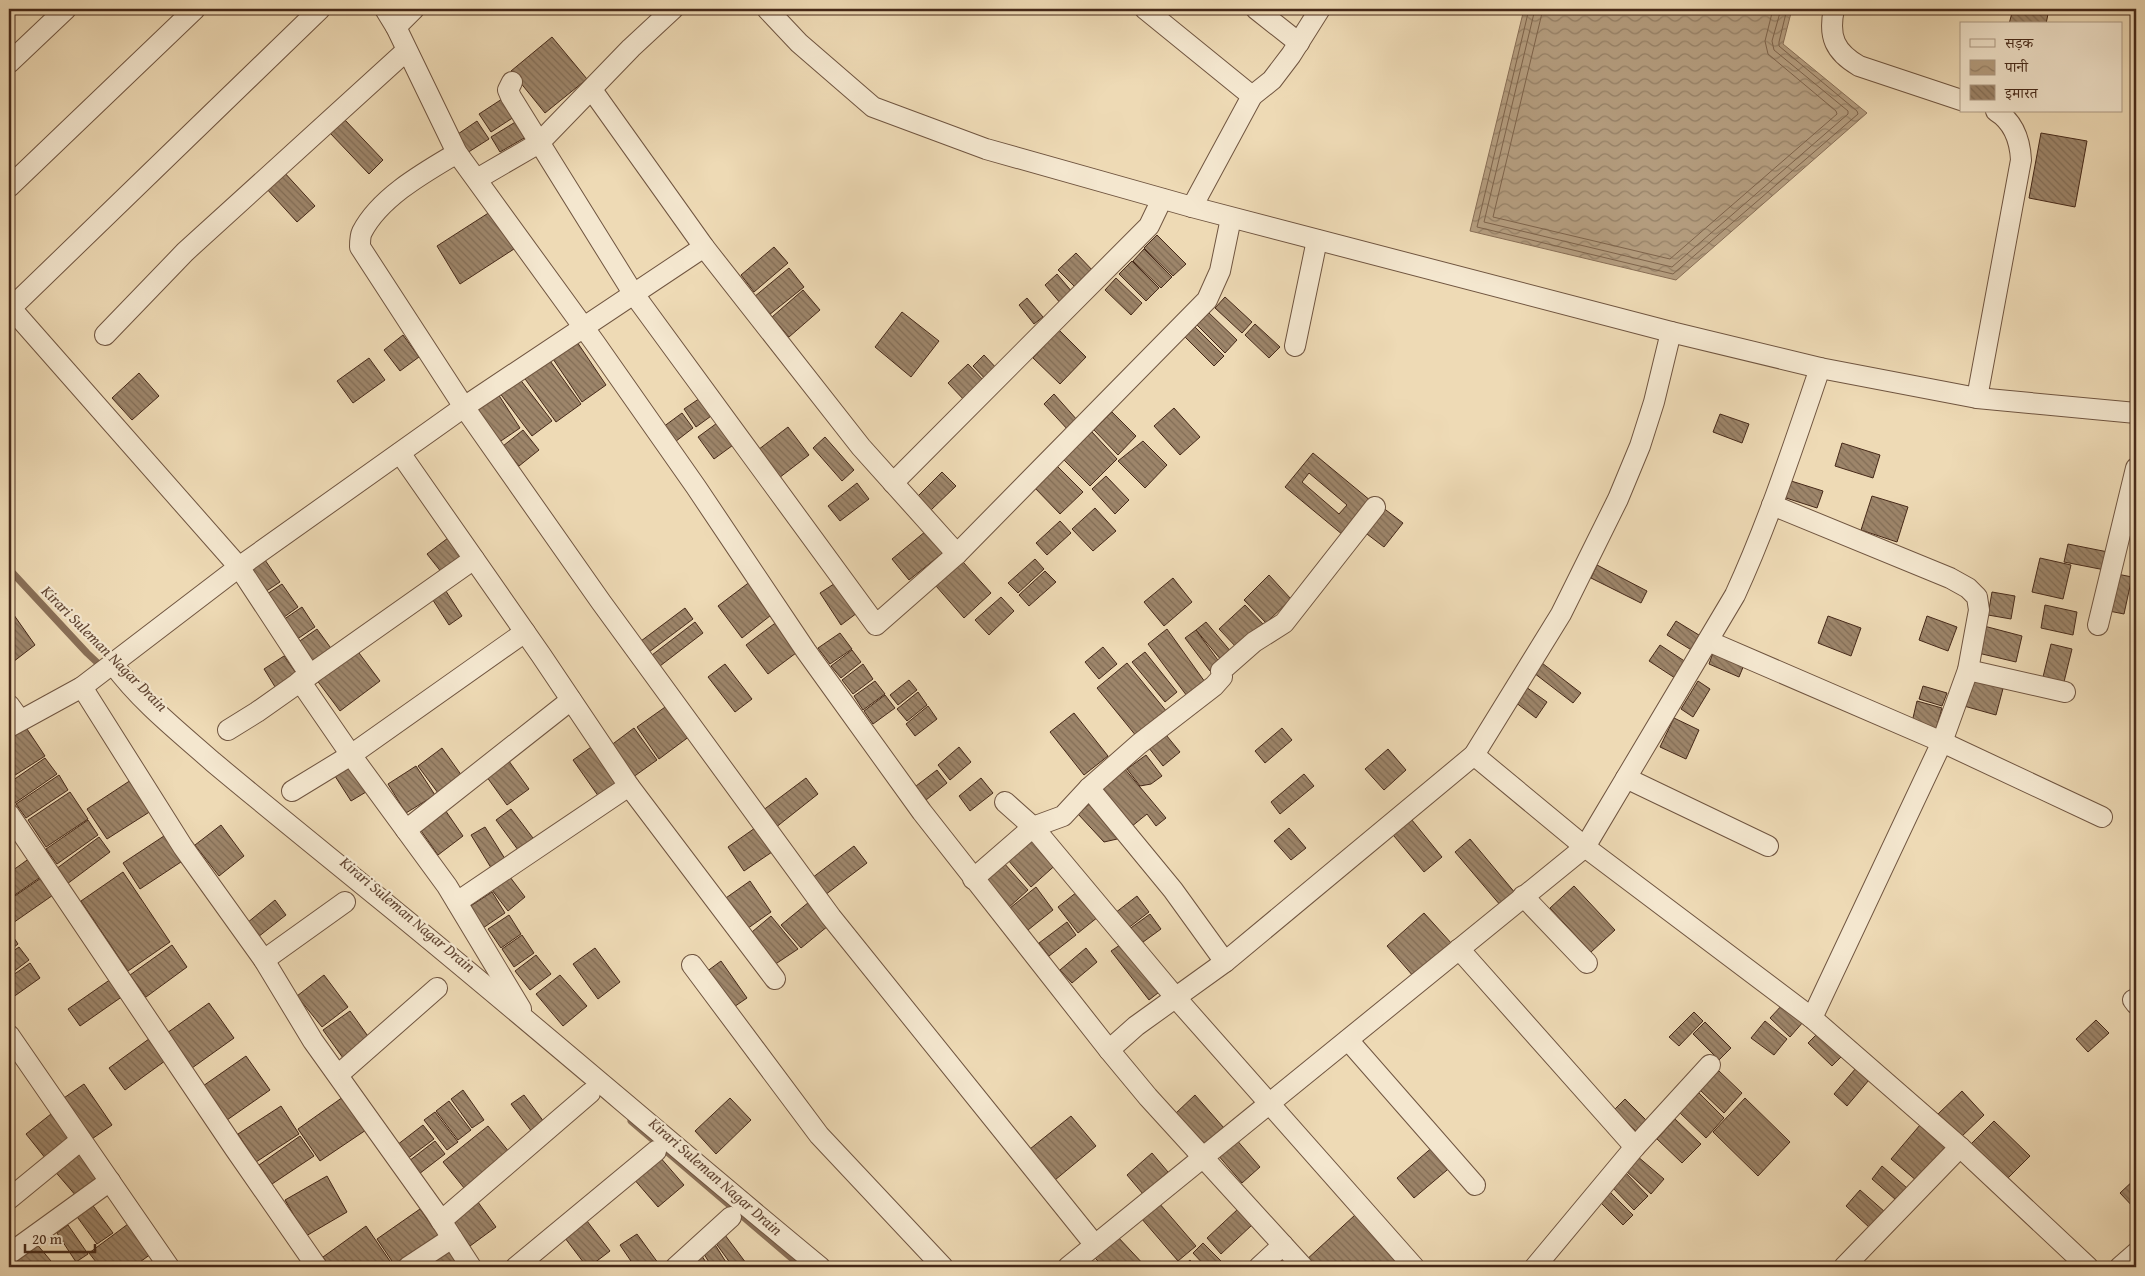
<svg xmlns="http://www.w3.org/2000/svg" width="2145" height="1276" viewBox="0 0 2145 1276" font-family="'Gentium Book Plus','Noto Serif Devanagari',serif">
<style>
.water{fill:url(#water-waves);stroke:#896f57}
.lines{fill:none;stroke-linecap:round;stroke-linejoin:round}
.shore{stroke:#7e644c;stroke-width:1}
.stream{stroke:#896f57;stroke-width:7}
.building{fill:url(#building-back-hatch);stroke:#462919;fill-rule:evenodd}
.street-casing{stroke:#705540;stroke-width:22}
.street{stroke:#f4e7cf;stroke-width:20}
.labels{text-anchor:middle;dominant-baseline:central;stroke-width:4.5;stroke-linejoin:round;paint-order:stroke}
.water-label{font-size:16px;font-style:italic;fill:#624633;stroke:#f4e7cf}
</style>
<defs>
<pattern id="water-waves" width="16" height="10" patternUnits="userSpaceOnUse" patternTransform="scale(1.25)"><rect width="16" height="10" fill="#b59e80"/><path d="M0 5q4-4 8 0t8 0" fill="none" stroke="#958168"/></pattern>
<pattern id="building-back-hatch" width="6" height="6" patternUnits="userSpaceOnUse" patternTransform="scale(1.25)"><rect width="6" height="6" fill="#9d856a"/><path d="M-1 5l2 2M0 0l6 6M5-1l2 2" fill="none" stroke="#826d56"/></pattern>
</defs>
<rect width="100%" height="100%" fill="#eedab5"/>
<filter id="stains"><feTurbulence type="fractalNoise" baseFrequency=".004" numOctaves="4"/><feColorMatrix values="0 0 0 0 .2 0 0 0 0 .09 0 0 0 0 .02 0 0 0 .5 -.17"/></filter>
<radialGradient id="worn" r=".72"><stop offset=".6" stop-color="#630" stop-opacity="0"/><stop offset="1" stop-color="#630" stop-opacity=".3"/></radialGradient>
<!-- water -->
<polygon class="water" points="1524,9 1792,9 1783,44 1867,113 1676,280 1470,231"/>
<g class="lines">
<!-- shore -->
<g class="shore">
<polyline points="1529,9 1477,227 1673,274 1858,114 1857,111 1779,46 1779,42 1787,9"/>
<polyline points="1535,9 1484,222 1672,267 1848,114 1848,111 1774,50 1772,41 1781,9"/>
<polyline points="1543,9 1493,217 1670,259 1837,114 1836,111 1768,54 1765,41 1773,9"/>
</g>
<!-- stream -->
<g class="stream">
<polyline points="9,569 87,653 103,668"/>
<polyline points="631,1121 802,1267"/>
</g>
</g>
<!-- building -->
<g class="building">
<polygon points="2013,9 2049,9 2046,24 2009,24"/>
<polygon points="552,37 587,79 545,113 511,71"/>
<polygon points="502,99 514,117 491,132 479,114"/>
<polygon points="345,120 383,160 369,174 330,133"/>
<polygon points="477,121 489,139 467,153 455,136"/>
<polygon points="517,121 526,137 500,152 491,137"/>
<polygon points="2041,133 2087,141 2075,207 2029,198"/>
<polygon points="283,171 315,206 297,222 265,187"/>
<polygon points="490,212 514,249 460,284 437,246"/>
<polygon points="1157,235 1186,264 1173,276 1144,248"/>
<polygon points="774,247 788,263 754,292 741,275"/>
<polygon points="1144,249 1172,277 1161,288 1133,261"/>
<polygon points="1076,253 1095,273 1078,290 1058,270"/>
<polygon points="1132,261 1159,288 1146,301 1119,274"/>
<polygon points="789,268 804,287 769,315 754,297"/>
<polygon points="1057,274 1073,293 1061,304 1045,285"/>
<polygon points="1116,278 1142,303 1131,315 1105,290"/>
<polygon points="803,290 820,310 789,337 772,317"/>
<polygon points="1225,297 1252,322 1242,333 1215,308"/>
<polygon points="1027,298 1043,317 1034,324 1019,305"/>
<polygon points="902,312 939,341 911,377 875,347"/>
<polygon points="1209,313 1237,340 1225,353 1197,325"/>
<polygon points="1255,324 1280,347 1269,358 1245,335"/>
<polygon points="1194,326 1224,356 1214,366 1184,336"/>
<polygon points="1059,330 1086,357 1060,384 1033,358"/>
<polygon points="403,335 419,357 400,371 384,350"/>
<polygon points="575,339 606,385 582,402 551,356"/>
<polygon points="984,355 1000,372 989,383 973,366"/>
<polygon points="369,358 385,380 353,403 337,381"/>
<polygon points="548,358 581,404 556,422 523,376"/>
<polygon points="968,364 987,384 967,403 948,383"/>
<polygon points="139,373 159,396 132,420 112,398"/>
<polygon points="519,378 552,421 532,436 499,392"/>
<polygon points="498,394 520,428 498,443 476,409"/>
<polygon points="706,394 718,411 696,427 684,409"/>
<polygon points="1054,394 1078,421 1069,431 1044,404"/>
<polygon points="1174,408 1200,437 1180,455 1154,426"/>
<polygon points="1112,412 1136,436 1118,455 1094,430"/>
<polygon points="682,413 693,428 671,445 659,430"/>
<polygon points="1720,414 1749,424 1742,443 1713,432"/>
<polygon points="724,418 740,440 714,459 698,437"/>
<polygon points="788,427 809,455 775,481 754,453"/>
<polygon points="523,430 539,450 519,466 503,446"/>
<polygon points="1092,432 1117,459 1090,486 1064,460"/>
<polygon points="825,437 854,470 842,481 813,448"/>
<polygon points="1143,441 1167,465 1145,488 1118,461"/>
<polygon points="1842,443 1880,455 1873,478 1835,466"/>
<path d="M1313 453 1371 501 1343 535 1285 487ZM1309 473 1347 505 1339 514 1302 482Z"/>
<polygon points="1056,465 1083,492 1060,514 1034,487"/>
<polygon points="942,472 956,486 931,510 918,496"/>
<polygon points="1106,476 1129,500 1115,514 1092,489"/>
<polygon points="1788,480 1823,491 1817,508 1783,497"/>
<polygon points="857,483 869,499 840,521 828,506"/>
<polygon points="1872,496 1908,507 1897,542 1861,530"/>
<polygon points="1382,507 1403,523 1384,547 1363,531"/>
<polygon points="1095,508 1116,531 1093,551 1072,529"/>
<polygon points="1060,521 1071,533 1047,555 1036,543"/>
<polygon points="926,531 944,552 909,580 892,559"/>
<polygon points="448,538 463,557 442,573 427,554"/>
<polygon points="2068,544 2108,552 2105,570 2064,562"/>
<polygon points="2040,558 2071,565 2063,599 2032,592"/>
<polygon points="1035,559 1044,569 1018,593 1008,583"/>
<polygon points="265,560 280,582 262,594 247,572"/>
<polygon points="963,562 991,593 964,618 936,586"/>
<polygon points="1597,565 1647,591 1641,603 1591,578"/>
<polygon points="1045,571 1056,582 1029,606 1019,595"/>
<polygon points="2117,574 2132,577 2124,614 2109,611"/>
<polygon points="1269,575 1291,599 1266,623 1244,600"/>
<polygon points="1173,578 1192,602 1164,626 1144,602"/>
<polygon points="840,580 861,610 841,625 820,593"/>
<polygon points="751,581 775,612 742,638 718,606"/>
<polygon points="282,584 298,607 280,620 264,596"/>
<polygon points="442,585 462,616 449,625 429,594"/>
<polygon points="1992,592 2015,596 2011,619 1988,615"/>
<polygon points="1001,597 1014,611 989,635 975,620"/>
<polygon points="1245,605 1264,625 1239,650 1219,629"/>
<polygon points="2045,605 2077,612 2073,635 2041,628"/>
<polygon points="302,607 315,627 293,642 280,622"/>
<polygon points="9,608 35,645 9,665"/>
<polygon points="685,608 693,619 649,652 641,641"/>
<polygon points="1828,616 1861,628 1851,656 1818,643"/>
<polygon points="1927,616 1957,627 1948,651 1919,640"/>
<polygon points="778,621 800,650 768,674 746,645"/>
<polygon points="1676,621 1707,640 1698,654 1667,635"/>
<polygon points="695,622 703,633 660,666 652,655"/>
<polygon points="1206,622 1232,653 1222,661 1196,630"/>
<polygon points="1984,626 2022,636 2016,662 1978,653"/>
<polygon points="317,629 333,651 309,667 294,645"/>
<polygon points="1167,629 1205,682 1187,696 1148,644"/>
<polygon points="1196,630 1220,663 1210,671 1185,638"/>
<polygon points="840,633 852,649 830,664 818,648"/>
<polygon points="2051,644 2072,649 2064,682 2043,677"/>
<polygon points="1660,645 1689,664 1678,680 1649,661"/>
<polygon points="1103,647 1117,664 1099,679 1085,662"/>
<polygon points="1715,647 1746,660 1739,677 1709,664"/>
<polygon points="356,649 380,681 340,711 316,679"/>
<polygon points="852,650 861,662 841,678 831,666"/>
<polygon points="1145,652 1177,692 1165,702 1132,662"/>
<polygon points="284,656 298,676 277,690 264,669"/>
<polygon points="1127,663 1167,712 1137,737 1097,688"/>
<polygon points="1542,663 1581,693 1573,703 1534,673"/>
<polygon points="725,664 752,699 735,712 708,677"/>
<polygon points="863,664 873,679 853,694 842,680"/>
<polygon points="1972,673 2005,681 1996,715 1964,706"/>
<polygon points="909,680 917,690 898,705 890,695"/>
<polygon points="875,681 885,694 863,710 854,696"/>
<polygon points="1698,681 1710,689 1693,717 1681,709"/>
<polygon points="1923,686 1947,693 1942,706 1919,699"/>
<polygon points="1526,687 1547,702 1536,718 1515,702"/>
<polygon points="918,692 927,705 907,721 897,709"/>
<polygon points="885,695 895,708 873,724 864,711"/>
<polygon points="1917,701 1942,708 1936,729 1912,722"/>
<polygon points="668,705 690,736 659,759 637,727"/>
<polygon points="928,706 937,719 915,736 906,724"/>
<polygon points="1074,713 1108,756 1084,775 1050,732"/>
<polygon points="1674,718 1699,730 1686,759 1660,747"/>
<polygon points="25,726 45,756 9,779 9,736"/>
<polygon points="634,728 657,760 629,780 606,749"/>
<polygon points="1282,728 1292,740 1265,763 1255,751"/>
<polygon points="1162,730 1180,752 1163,766 1145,743"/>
<polygon points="594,745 621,782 599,797 573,760"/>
<polygon points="959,747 971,762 950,780 938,765"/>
<polygon points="442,748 462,776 438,793 418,766"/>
<polygon points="1388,749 1406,770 1384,790 1365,769"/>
<polygon points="1146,755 1162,776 1151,784 1140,786 1127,769"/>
<polygon points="506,757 529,789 507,805 484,773"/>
<polygon points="45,758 57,774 15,803 9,794 9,783"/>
<polygon points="353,761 371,789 351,801 333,773"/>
<polygon points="416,766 435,795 406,813 388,784"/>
<polygon points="1124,768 1166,818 1156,826 1147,814 1126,831 1094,793"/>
<polygon points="937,770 947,783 926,800 916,786"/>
<polygon points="1304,774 1314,786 1280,814 1271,802"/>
<polygon points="59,775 68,790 26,818 16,804"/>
<polygon points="806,778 818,794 775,828 762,811"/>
<polygon points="981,778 993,793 970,811 959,796"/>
<polygon points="131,780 151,811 107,839 87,809"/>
<polygon points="70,792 88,819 46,847 28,820"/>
<polygon points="1094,800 1126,837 1104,842 1078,814"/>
<polygon points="443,807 463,836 438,855 417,825"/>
<polygon points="511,809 536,842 521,854 496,820"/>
<polygon points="1407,814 1442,857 1424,872 1389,830"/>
<polygon points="88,820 98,835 57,864 46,849"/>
<polygon points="221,825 244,856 219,876 195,845"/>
<polygon points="485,827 507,862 493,871 471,835"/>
<polygon points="755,828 772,852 744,871 728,847"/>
<polygon points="1289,828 1306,848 1291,860 1274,841"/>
<polygon points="167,834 184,860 140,889 123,863"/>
<polygon points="1037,835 1060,861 1031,887 1008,860"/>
<polygon points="99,837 110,852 67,884 56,869"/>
<polygon points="1470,839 1516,894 1501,906 1455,852"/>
<polygon points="854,846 867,863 825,895 812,878"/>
<polygon points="30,858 42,876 9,899 9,873"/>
<polygon points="1003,862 1028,890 1007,909 983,881"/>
<polygon points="123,872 170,942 128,971 81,901"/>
<polygon points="44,876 56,893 10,925 9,922 9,900"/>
<polygon points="510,877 525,897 508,911 492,890"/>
<polygon points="750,881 771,912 744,931 723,900"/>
<polygon points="1574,886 1615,930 1591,952 1550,908"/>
<polygon points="1036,887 1053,910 1028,930 1010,908"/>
<polygon points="1082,888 1103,913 1078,933 1058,907"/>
<polygon points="492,892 505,913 483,928 469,907"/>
<polygon points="1137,896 1149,912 1127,929 1115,913"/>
<polygon points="275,900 286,915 258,937 247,923"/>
<polygon points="809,902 828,926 801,948 781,925"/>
<polygon points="1424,913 1452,944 1414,977 1387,946"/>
<polygon points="1150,914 1161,929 1139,945 1128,930"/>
<polygon points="509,915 521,934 501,948 488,929"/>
<polygon points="771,916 798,949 774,965 746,937"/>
<polygon points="1067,922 1076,935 1049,956 1039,943"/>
<polygon points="10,932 18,944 9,951 9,933"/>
<polygon points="522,935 534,953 514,967 502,949"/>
<polygon points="1126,941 1163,989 1149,1000 1111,951"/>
<polygon points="172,945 187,967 146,997 130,975"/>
<polygon points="19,947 29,960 9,975 9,954"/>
<polygon points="595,948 620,982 598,999 573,964"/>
<polygon points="1086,948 1097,962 1072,983 1060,970"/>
<polygon points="536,955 551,974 530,990 515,971"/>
<polygon points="721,961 747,998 728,1011 702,975"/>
<polygon points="30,963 40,978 9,1000 9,978"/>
<polygon points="324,975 348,1007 322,1027 297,996"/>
<polygon points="560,975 587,1006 563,1026 536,994"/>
<polygon points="111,979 123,996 80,1026 68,1009"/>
<polygon points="209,1003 234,1038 192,1068 167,1033"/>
<polygon points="1784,1003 1804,1021 1790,1037 1770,1018"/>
<polygon points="350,1011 370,1039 343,1058 323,1030"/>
<polygon points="1694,1012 1703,1021 1679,1046 1669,1037"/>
<polygon points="2096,1020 2109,1033 2088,1052 2076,1039"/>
<polygon points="1765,1021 1787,1039 1774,1055 1751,1038"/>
<polygon points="1705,1022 1731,1048 1719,1060 1693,1034"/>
<polygon points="1819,1032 1843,1055 1832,1066 1808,1043"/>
<polygon points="153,1036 169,1058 125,1090 109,1068"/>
<polygon points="246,1056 270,1090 227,1120 203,1086"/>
<polygon points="1856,1068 1869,1080 1847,1106 1834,1094"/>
<polygon points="1719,1071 1742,1093 1724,1113 1700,1090"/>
<polygon points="84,1084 112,1125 89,1141 61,1100"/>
<polygon points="463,1090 484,1120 472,1128 451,1099"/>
<polygon points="1962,1091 1984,1115 1960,1138 1938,1114"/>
<polygon points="1699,1093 1724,1118 1706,1138 1679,1112"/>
<polygon points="524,1095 547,1126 535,1136 511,1104"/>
<polygon points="1195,1095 1224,1128 1206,1145 1176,1113"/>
<polygon points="343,1097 366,1130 320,1161 298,1129"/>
<polygon points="730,1098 751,1120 716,1154 695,1131"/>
<polygon points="1745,1098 1790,1142 1758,1176 1713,1132"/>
<polygon points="1625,1099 1650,1124 1639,1134 1614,1110"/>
<polygon points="449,1101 471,1130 458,1140 436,1111"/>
<polygon points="281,1106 299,1134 256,1162 238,1134"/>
<polygon points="435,1112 458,1142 447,1150 424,1120"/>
<polygon points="51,1114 75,1144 50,1164 26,1134"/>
<polygon points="1071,1116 1096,1146 1055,1180 1030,1149"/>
<polygon points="1675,1119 1701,1144 1682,1163 1657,1139"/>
<polygon points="1994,1121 2030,1156 2005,1181 1970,1145"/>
<polygon points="423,1125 434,1139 407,1159 397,1145"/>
<polygon points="1920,1125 1945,1147 1917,1181 1891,1159"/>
<polygon points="488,1126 514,1158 469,1194 443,1162"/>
<polygon points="300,1136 314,1156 272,1184 259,1165"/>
<polygon points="1235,1138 1260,1167 1242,1183 1217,1154"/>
<polygon points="435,1141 445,1154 419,1174 409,1161"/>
<polygon points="1435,1145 1453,1165 1414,1198 1397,1178"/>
<polygon points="77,1150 100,1178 77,1197 53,1169"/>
<polygon points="1152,1153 1168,1172 1143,1194 1127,1175"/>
<polygon points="659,1156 684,1185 658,1207 633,1178"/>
<polygon points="1637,1156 1664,1179 1651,1194 1625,1170"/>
<polygon points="1882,1166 1907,1188 1896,1200 1872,1179"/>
<polygon points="1624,1171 1648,1196 1634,1210 1610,1185"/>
<polygon points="327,1176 347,1212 306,1236 285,1200"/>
<polygon points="2136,1178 2136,1210 2120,1193"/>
<polygon points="1607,1189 1633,1215 1623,1225 1597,1199"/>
<polygon points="1860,1190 1885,1212 1870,1228 1846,1206"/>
<polygon points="475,1198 496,1227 470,1246 449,1217"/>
<polygon points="91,1203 113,1233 97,1244 75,1214"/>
<polygon points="1159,1203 1196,1246 1178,1261 1141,1218"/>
<polygon points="420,1209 439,1236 396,1267 377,1239"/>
<polygon points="1238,1209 1252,1225 1221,1254 1207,1238"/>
<polygon points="1355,1215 1400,1263 1396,1267 1310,1267 1305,1261"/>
<polygon points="587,1221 610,1251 589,1267 587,1267 565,1238"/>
<polygon points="128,1224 151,1254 133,1267 100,1267 89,1253"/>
<polygon points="68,1225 88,1254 76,1262 57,1233"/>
<polygon points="366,1226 394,1267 330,1267 323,1257"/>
<polygon points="637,1234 661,1267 635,1267 620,1245"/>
<polygon points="725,1235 749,1267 733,1267 715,1242"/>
<polygon points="1117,1236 1146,1267 1104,1267 1095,1258"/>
<polygon points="35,1242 56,1267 19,1267 13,1260"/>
<polygon points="714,1243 729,1267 712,1267 702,1251"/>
<polygon points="1203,1243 1227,1267 1206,1267 1193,1253"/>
<polygon points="448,1250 461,1267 424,1267"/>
<polygon points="700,1253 709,1267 692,1267 688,1261"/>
<polygon points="1190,1260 1196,1267 1182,1267"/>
</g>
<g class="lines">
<!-- street casing -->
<g class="street-casing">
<g id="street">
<polyline points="385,9 396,27 457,153 595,343 696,487 806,651 922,812 1109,1050 1148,1097 1303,1267"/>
<polyline points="767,9 799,43 873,107 986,149 1192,207 1671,332 1820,368 1977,398 2136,413"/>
<polyline points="1145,9 1252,96"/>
<polyline points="1256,9 1299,43"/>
<path d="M1834 9C1828 37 1835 52 1859 66L1961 100"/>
<polyline points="396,27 414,9"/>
<polyline points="9,63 66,9"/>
<polyline points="512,82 508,90 511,97 633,293 876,625 957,554 1207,300 1220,271 1231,218"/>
<polyline points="592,90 704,247 861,447 957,554"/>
<path d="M457 153C425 172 380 197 362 232 360 236 360 242 360 247L464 407 601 602 831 917 1095 1245"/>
<polyline points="477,179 539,143 631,48 673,9"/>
<polyline points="9,187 195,9"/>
<polyline points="1192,207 1252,96 1272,80 1291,55 1320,9"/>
<polyline points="9,306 239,567 310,675"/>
<polyline points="11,308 320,9"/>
<polyline points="105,335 185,252 406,51"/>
<polyline points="1295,346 1317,240"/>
<path d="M1977 398 2021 160C2020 140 2014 122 1996 111"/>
<polyline points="400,453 541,655 629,786 775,979"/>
<polyline points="893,483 1149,226 1162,199"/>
<polyline points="1772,505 1950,578 1968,588 1977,597 1979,610 1968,670 1942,742 1812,1018"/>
<polyline points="2098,625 2136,468"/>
<polyline points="1708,641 1942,742 2102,817"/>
<path d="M113 664C141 702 178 731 213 762 268 808 324 853 379 898 528 1019 672 1145 820 1267"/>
<polyline points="1968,670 2065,692"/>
<polyline points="300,681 351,755 447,886 521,1009"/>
<polyline points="82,687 183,847 264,960 313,1041 436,1213 471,1267"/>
<polyline points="9,705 20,720"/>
<polyline points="9,727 82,687 239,567 464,407 704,247"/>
<polyline points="228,730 257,712 474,559"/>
<polyline points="1474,755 1585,847 1812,1018 1960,1147 2088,1267"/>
<polyline points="1626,778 1768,846"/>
<polyline points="1089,788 1173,890 1225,962"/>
<polyline points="292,791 351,755 525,632"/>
<polyline points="1005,802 1033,827 1176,998 1414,1267"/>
<polyline points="9,814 235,1149 317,1267"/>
<polyline points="406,830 571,700"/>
<polyline points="973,879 1033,827 1063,816 1089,788 1139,744 1214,686 1222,677 1221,671 1254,642 1284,623 1375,507"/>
<polyline points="1523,896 1587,963"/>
<polyline points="457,902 629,786"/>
<polyline points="1459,949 1635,1147"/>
<polyline points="264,960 345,902"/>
<polyline points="692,965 819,1135 943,1267"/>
<polyline points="2133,1000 2136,1004"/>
<polyline points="9,1035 169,1267"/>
<polyline points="1348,1040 1475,1185"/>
<polyline points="1109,1050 1136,1026 1225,962 1474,755 1561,614 1618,499 1640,446 1654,402 1671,332"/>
<polyline points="338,1075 437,988"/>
<polyline points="9,1199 81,1140"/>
<polyline points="441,1221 590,1093"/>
<polyline points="9,1254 110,1181"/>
<polyline points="408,1267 452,1238"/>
<polyline points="516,1267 656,1151"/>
<polyline points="676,1267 731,1217"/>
<path d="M1068 1267 1585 847 1735 595C1769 521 1794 444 1820 368"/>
<polyline points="1259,1267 1283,1245"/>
<polyline points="1535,1267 1635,1147 1710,1065"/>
<polyline points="1844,1267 1960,1147"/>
<polyline points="2120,1267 2136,1253"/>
</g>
</g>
<!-- street -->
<use href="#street" class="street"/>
</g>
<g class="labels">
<!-- water labels -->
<g class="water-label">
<text transform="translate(105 648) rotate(45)">Kirari Suleman Nagar Drain</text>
<text transform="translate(408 914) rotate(40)">Kirari Suleman Nagar Drain</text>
<text transform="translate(716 1176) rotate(41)">Kirari Suleman Nagar Drain</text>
</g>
</g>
<!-- margin -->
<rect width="2145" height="1276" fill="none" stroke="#eedab5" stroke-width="30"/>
<rect x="10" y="10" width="2125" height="1256" fill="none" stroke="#462919" stroke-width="2.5"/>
<rect x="15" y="15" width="2115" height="1246" fill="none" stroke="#462919"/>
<!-- legend -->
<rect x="1960" y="22" width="162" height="90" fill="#f4e7cf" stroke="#ae9b86"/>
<rect x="1970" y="39" width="25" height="8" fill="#f4e7cf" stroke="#ae9b86"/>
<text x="2005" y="48" font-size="15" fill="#462919">सड़क</text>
<rect x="1970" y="60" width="25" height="15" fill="url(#water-waves)" stroke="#ae9b86"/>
<text x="2005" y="72" font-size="15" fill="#462919">पानी</text>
<rect x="1970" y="85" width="25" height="15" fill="url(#building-back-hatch)" stroke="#ae9b86"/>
<text x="2005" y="98" font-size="15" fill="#462919">इमारत</text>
<!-- scale -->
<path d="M25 1244v8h70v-8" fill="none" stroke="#462919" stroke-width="2.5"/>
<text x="32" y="1244" font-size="15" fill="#462919" stroke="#f4e7cf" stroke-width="4" paint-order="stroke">20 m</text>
<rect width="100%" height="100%" filter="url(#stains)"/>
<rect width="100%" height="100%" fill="url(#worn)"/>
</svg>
